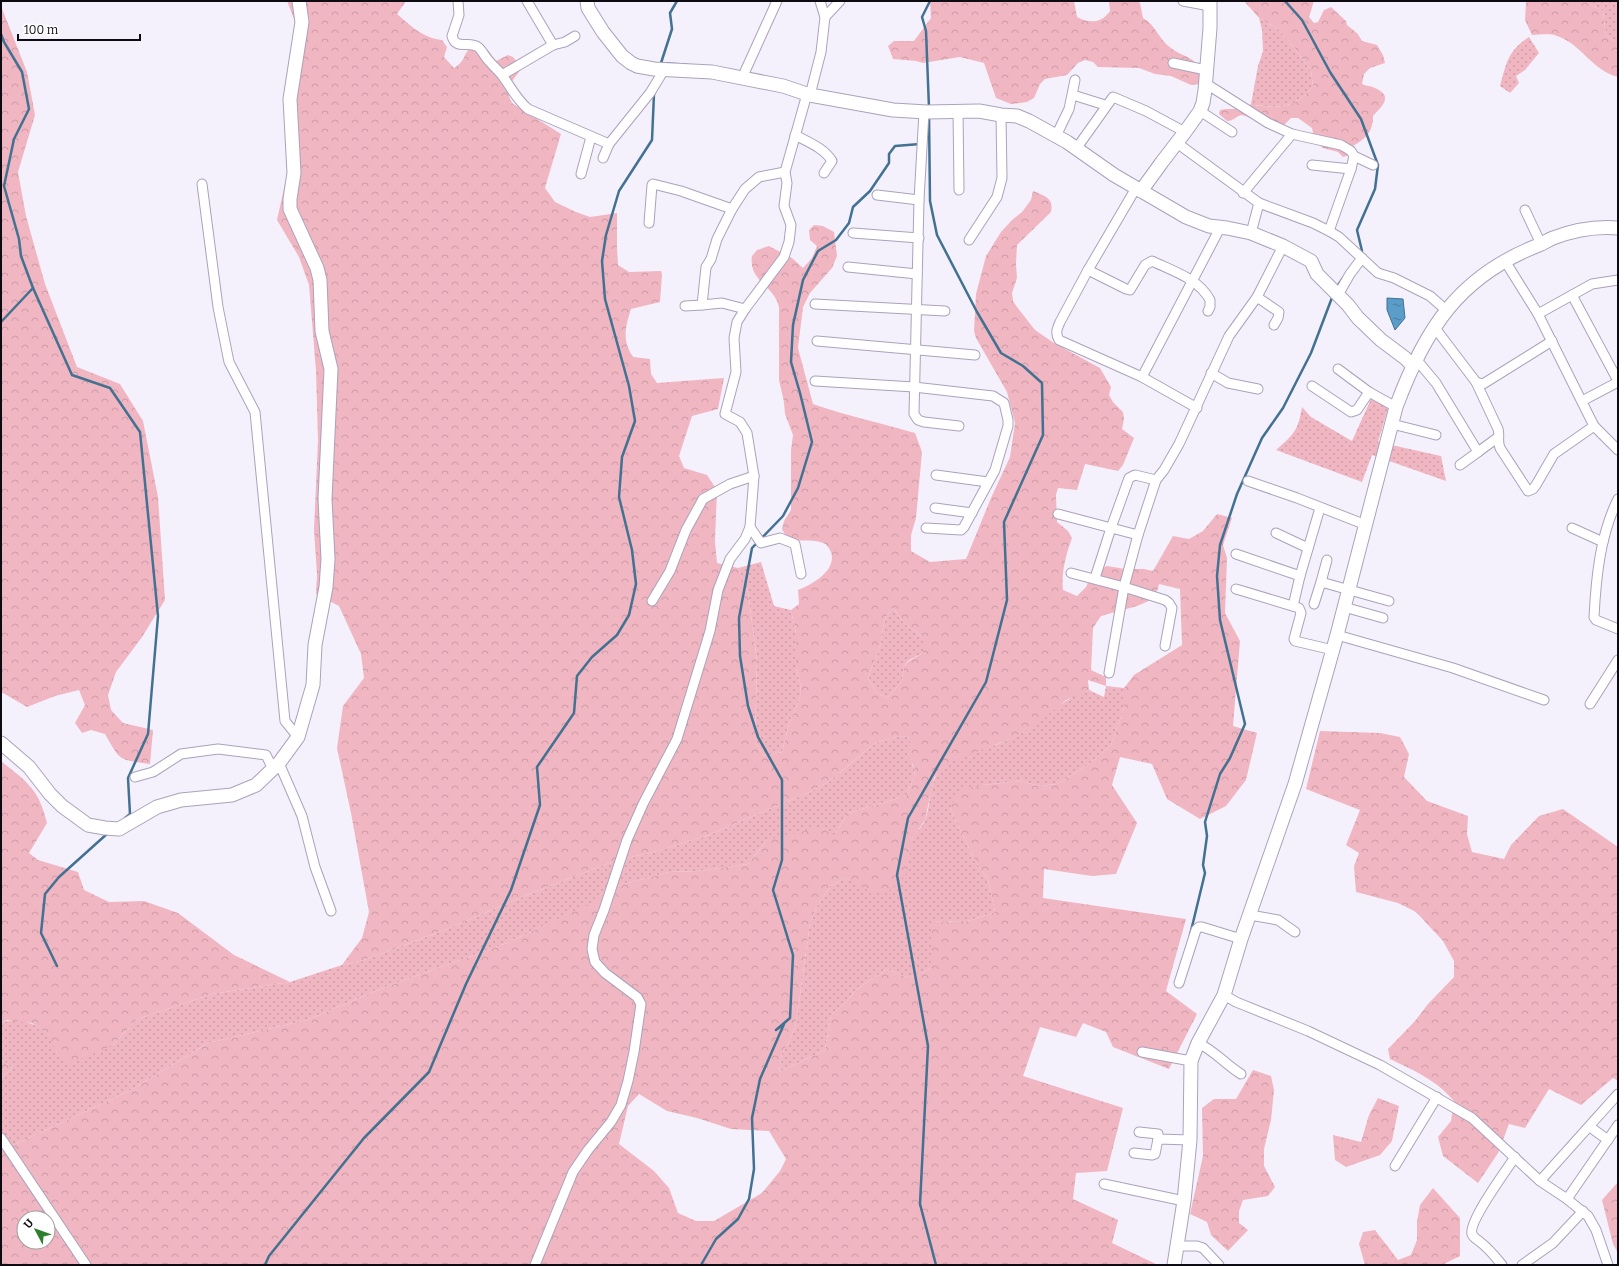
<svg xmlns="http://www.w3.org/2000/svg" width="1619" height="1266" viewBox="0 0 1619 1266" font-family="Bitter,serif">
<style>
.grass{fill:url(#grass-dots)}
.forest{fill:url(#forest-crowns);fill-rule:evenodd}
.water{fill:url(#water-ripples);stroke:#427191}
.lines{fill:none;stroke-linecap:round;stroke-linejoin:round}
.stream{stroke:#427191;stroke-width:2.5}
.street-casing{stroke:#aba2bb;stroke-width:11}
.secondary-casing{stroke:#aba2bb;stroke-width:15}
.street{stroke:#fff;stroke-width:9}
.secondary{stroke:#fff;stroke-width:13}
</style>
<defs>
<pattern id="grass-dots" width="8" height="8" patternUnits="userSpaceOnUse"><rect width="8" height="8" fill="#f0b6c2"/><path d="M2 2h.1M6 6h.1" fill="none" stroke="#cd9ba6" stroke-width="1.8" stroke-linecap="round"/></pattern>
<pattern id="forest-crowns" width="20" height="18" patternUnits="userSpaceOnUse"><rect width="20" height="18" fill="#f0b6c2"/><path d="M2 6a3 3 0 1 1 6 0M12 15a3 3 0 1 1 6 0" fill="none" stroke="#cd9ba6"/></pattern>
<pattern id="water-ripples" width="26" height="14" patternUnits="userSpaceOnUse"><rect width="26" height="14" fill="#599dc8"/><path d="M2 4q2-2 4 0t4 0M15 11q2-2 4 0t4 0" fill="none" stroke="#487ea1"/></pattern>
</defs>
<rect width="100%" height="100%" fill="#f5f1fc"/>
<!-- grass -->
<g class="grass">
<polygon points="1583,1 1618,1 1618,43 1606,36 1603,11"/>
<path d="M1259 18 1278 29 1293 46 1311 71 1313 86C1300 103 1285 109 1263 106 1259 105 1255 106 1251 104L1258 66 1263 51 1262 30Z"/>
<path d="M1529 37 1539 53 1525 70 1516 76 1519 83 1510 93 1500 86C1507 62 1507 52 1529 37Z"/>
<path d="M1371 399 1388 408 1378 442 1441 456 1446 481 1372 455 1362 482 1276 450C1294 434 1298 431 1302 407L1311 417 1352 441Z"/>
<polygon points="761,562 774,606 791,610 796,634 796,668 800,682 801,695 789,724 782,752 764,756 755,742 757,661 748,592 738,568"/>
<path d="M893 608 905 624 923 637V653L909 660 904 666 902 681 887 698 876 692 868 678C871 668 876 659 879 649 885 632 879 623 893 608Z"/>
<path d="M1106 686 1124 688V708L1111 745 1088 765 1057 784 1040 786 1020 781 983 785 950 808 975 861 988 879 995 912 965 922 932 921V968L909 978 887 969 857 989 844 1004 831 1015 825 1050 779 1072 782 1053 788 1044 796 1024 810 923 816 908 830 886 845 878 858 884 909 855C910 849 910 842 913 837 917 831 923 826 925 820 932 803 928 781 942 768 960 752 991 749 1012 738 1041 724 1058 700 1089 690L1104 697Z"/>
<path d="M902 736 910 738 912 765 915 769 914 777 906 796 848 813 834 836 767 840 748 864 699 871 669 872 606 889 597 901 507 943 383 988 307 1020 208 1043 133 1089 1 1151V1078L12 1068 1 1059V1023C15 1016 36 1023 47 1033 52 1037 55 1047 57 1053L113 1045 137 1019 212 994 290 982 342 965 364 960 442 931 527 895 614 861 661 850 706 836 812 791 830 781 875 743 887 739Z"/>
</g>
<!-- forest -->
<g class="forest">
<path d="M287 1H406L397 14C411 26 423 38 442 40L447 47 444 57 454 68C467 60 462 54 472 47L487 49 496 61 508 55 513 57 522 68 506 89 512 103 561 134 545 188 555 202 576 212 590 217 617 213V247L618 265 629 272 661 271 662 275 660 302 631 309C625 328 622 340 633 357L650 359 651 374 657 383 724 378 718 409 692 416 679 456 684 468 707 475 717 490 715 541 717 563 738 568 748 592 757 661 755 742 764 756 782 752 789 724 801 695 800 682 796 668V634L791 610 799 604 798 590C813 584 837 570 831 552 829 548 827 544 823 543 810 537 789 547 782 529L784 521 791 510V450L793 435 785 414 784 402 779 380V307C775 286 748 281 752 256L757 250 769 246 792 258 803 268 812 258 817 246 810 240 809 230 814 225 823 226 834 232 837 256 832 268 810 293 803 307 798 348 813 404C847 416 881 423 915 433L922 452 916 518 911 535V551L930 562 966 559 991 498 1010 457 1015 423 1007 392 976 338 974 331 976 294 986 256 1001 232 1012 220 1022 212 1031 200 1033 191C1045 196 1054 198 1051 212L1017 245 1016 264 1017 278 1012 293 1013 301 1017 307 1035 330 1054 343 1100 368 1111 387 1109 395 1113 402 1123 412 1124 419 1122 429 1134 438 1123 465 1118 471 1085 464 1077 490 1058 488 1056 495 1057 522 1068 531 1072 538C1066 555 1061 572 1063 590L1077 596 1086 587 1092 573 1107 566 1125 569H1144L1153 571 1173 536 1189 539 1203 531 1217 514 1232 518 1223 545 1227 558 1225 613 1240 641 1233 726 1257 733 1246 780 1226 806 1200 819 1167 799 1152 764 1120 757 1112 785 1137 823 1116 874 1092 876 1044 869 1043 898 1186 919 1166 991 1197 1014 1169 1069 1113 1047 1106 1032 1083 1023 1076 1037 1040 1027 1023 1076 1123 1108 1107 1171 1076 1173 1073 1199 1118 1220 1112 1243 1158 1265H1V1151L133 1089 208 1043 307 1020 383 988 507 943 596 901 606 889 669 872 699 871 748 864 767 840 821 827 834 836 848 813 906 796 914 777 915 769 909 758 910 738 902 736 887 739 875 743 830 781 812 791 706 836 661 850 614 861 527 895 442 931 364 960 342 965 362 938 369 912 351 813 337 748 343 706 364 678 361 654 339 606 316 594 317 574 314 530 318 441 316 371 309 285 299 257 277 220 289 166 296 24ZM1159 584 1180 589 1182 645 1134 675 1124 688V708L1111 745 1088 765 1057 784 1040 786 1020 781 983 785 961 790 950 808 975 861 988 879 995 912 965 922 932 921V968L909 978 887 969 857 989 844 1004 831 1015 825 1050 779 1072 782 1053 788 1044 796 1024 810 923 816 908 830 886 845 878 873 893 889 891 907 873 912 839 925 820 934 778 942 768 955 760 1013 738 1041 721 1066 700 1089 690 1088 680 1106 686V677L1091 670 1093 628 1101 616 1137 606 1151 600 1158 589ZM893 608 905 624 923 637V653L909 661 904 666 902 681 887 698 876 692 868 678C871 668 876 659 879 649 885 633 879 623 893 608ZM639 1094 667 1111 697 1118 731 1129 769 1131 786 1159 780 1171 762 1193 714 1221H696L678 1213 669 1188 654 1171 619 1144 628 1106ZM24 1218H48V1242H24Z"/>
<path d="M930 1H1074L1077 17C1090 24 1102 23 1110 11L1109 1H1137L1140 3 1143 18C1156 25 1159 40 1171 48 1184 58 1191 54 1201 70L1199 84 1191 85 1171 76 1155 74 1139 68 1098 67 1093 62 1085 60 1078 63 1067 75 1045 79 1040 84 1034 98 1027 102 1011 104 996 98 984 63 960 57 923 63 916 61 893 59 888 46 894 41H914L931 18Z"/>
<path d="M1242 1H1314L1309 17 1314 23 1318 22 1324 10 1331 7 1346 21 1347 25 1358 34 1362 41 1377 45 1383 55 1385 63 1370 68 1364 74 1362 84C1366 86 1371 86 1375 88 1394 96 1382 106 1373 116 1373 135 1363 140 1348 149L1347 156 1343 157 1338 152 1323 148 1315 142 1312 128 1298 118H1291L1282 127 1242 115C1236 116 1234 121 1227 121L1219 114 1220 110C1229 107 1243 112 1251 104 1255 106 1259 105 1263 106 1285 109 1300 103 1313 86L1311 71 1293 46 1278 29 1259 18 1245 2Z"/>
<path d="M1526 1H1583L1603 11 1606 36 1618 43V77C1591 70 1582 44 1557 36 1549 33 1540 35 1532 35L1525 20Z"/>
<path d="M1 6 27 72 35 115 18 172 26 216 45 284 77 367 120 384 143 421 158 497 165 600 142 637 116 672 108 695 111 710 123 723 153 730 150 764C118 759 121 762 105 734L91 730 82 733 75 723 85 705 79 690 55 696 27 707 3 693 1 694Z"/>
<path d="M1320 731 1380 733 1400 737 1409 754 1404 777 1427 801 1468 816 1467 834 1472 852 1504 859 1511 845 1539 816 1563 809 1618 847V1081L1613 1078 1581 1105 1549 1089 1525 1128 1509 1124 1498 1153 1478 1183 1443 1156 1438 1137 1451 1121 1454 1101C1436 1080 1415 1071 1390 1059L1388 1049 1415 1021 1428 1004 1454 977V961L1443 941 1416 912 1398 903 1356 892 1354 866 1359 853 1346 845 1360 810 1306 789Z"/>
<path d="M1 761C27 782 39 789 47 823L29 853 38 860 78 872 84 890 109 902 144 901 178 913 234 955 290 982 212 994 137 1019 113 1045 70 1064 57 1053 48 1034 32 1023 7 1020 1 1023Z"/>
<polygon points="1,1059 12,1068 1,1078"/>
<polygon points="1253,1070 1271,1076 1274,1090 1271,1120 1264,1149 1264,1166 1275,1187 1268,1196 1243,1200 1239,1211 1239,1223 1248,1230 1228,1251 1211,1235 1207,1222 1190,1214 1203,1156 1202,1108 1214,1099 1236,1099"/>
<polygon points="1378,1098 1399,1106 1392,1141 1380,1155 1346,1167 1335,1160 1333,1135 1361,1142 1369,1115"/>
<polygon points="1618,1182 1618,1253 1613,1244 1602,1200"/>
<polygon points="1433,1188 1460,1218 1460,1256 1442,1265 1365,1265 1359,1244 1363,1232 1375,1230 1398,1260 1411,1255 1417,1240 1417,1222 1420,1205"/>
</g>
<!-- water -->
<polygon class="water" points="1387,298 1403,299 1405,318 1395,330 1387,310"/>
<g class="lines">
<!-- stream -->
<g class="stream">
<polyline points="1285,1 1302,20 1330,72 1361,119 1378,165 1375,189 1357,230 1362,251 1360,254"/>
<polyline points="1,34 4,42 22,72 29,109 14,139 4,186 19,239 21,256 33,288 72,375 110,388 140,432 158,616 148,734 128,778 130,814 125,818"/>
<polyline points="661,63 672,29 670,13 677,1"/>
<polyline points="660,66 661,63 688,65"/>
<polyline points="929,108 926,31 922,17 930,1"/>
<polyline points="929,115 930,201 937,235 977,312 1001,353 1023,366 1042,383 1043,435 1004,522 1007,600 986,682 908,818 897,875 928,1046 920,1204 936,1265"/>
<polyline points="1336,288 1343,278"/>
<polyline points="1,322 33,288"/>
<polyline points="1190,935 1205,873 1203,865 1207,836 1205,822 1220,774 1230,758 1245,724 1220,620 1217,576 1220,545 1237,494 1262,438 1283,408 1311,353 1333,295"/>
<polyline points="57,966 41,933 45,894 59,877 108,833"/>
<polyline points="265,1265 269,1256 364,1138 429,1072 466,984 511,890 540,805 537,767 574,713 577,676 592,657 617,635 629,615 636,584 632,550 619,497 622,457 635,421 629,386 605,299 602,261 606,235 619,191 652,140 654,94"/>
<polyline points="701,1265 716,1239 738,1219 749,1199 754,1169 752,1118 760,1079 784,1024 776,1030 790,1018 793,955 773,890 782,860 782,780 758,737 748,706 740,656 739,618 752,548 783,516 798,488 812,442 800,393 791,362 793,325 803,280 818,251 836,240 849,223 853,207 870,191 889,163 889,154 895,146 920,144"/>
</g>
<!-- street casing -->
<g class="street-casing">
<g id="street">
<path d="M458 1 459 15 452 36C456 51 469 40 478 47 482 50 485 57 489 61 493 66 498 70 502 75 510 86 517 100 528 109L609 144 650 93 664 70"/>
<polyline points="1183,1 1210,6"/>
<polyline points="825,17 840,1"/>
<polyline points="553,45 565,42 575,36"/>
<polyline points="1173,63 1206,70"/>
<polyline points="502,75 553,45 527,1"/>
<polyline points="742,78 777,1"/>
<polyline points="1205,83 1268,123 1292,134"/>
<polyline points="810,95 821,52 825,17 820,1"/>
<polyline points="1073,95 1105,105"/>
<polyline points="958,110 959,190"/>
<polyline points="1200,111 1232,132"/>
<polyline points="924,112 919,200 914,414 918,420 924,422 959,426"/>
<path d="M795 135C808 142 824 148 832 161L824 173"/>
<polyline points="1056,136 1069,109 1075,80"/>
<polyline points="1177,143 1259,203 1251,233"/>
<polyline points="1076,149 1113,97 1146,111 1185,132"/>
<polyline points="603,158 609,144"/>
<polyline points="1312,165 1351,169"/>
<polyline points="581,174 591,137"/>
<polyline points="202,184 218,307 229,362 255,412 285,721 298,737"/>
<path d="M1136 188 1088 270 1060 322C1057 329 1055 333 1059 340L1142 377 1197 408"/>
<polyline points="1243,193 1292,134 1341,145 1351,151 1354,156"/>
<polyline points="877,195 919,200"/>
<polyline points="1259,203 1313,223 1329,231 1339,237 1378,273 1394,278 1430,296 1446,310"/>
<polyline points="1525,210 1541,244"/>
<polyline points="649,223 652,185 653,184 681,191 732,209"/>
<polyline points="1329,231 1351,169 1354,156 1373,165"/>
<polyline points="853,233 919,238"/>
<polyline points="969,240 997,197 1002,178 1001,115"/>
<polyline points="1505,261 1538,314 1594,426 1618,450"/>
<polyline points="848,267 917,274"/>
<path d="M1088 270 1126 289 1130 290 1145 265 1152 261C1173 271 1199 279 1210 300V307L1208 311"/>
<polyline points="1338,295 1350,274 1362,258"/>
<polyline points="1572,295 1618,381"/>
<polyline points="1257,297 1279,312 1278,318 1274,325"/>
<polyline points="815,304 945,311"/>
<polyline points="685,306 702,305"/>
<polyline points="745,309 722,303 702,305 706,267 711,259 717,239 732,209 745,189 759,177 785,172"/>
<polyline points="1538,314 1592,284 1618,280"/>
<polyline points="1435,328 1476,382 1483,384 1552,341"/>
<polyline points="817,341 975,355"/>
<polyline points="1416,359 1436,383 1478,452 1497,438"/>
<polyline points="1338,369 1369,392 1396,407"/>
<polyline points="1211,373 1228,383 1258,389"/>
<polyline points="1142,377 1220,228"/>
<polyline points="815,381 914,387 993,396 1004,403 1008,420 1008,426 995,470 964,527 961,530 926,528"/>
<path d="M1476 382 1498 429C1500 435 1497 441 1500 448L1528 491 1533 489 1536 485 1554 454 1594 426"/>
<polyline points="1312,386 1351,412 1357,410 1369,392"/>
<polyline points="1582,401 1618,382"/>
<polyline points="1392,424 1436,435"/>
<polyline points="1460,465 1478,452"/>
<polyline points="936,475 988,482"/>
<polyline points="1248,481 1297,498 1366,525"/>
<path d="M1618 499C1600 535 1596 578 1594 617L1596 620 1618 629"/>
<polyline points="935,508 972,513"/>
<polyline points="1058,514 1138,535"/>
<polyline points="750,527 761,543 780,538 795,544 801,574"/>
<polyline points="1572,528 1603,542"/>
<polyline points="1276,533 1308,548"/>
<polyline points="1236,554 1300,576"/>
<polyline points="1071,573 1124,587 1165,600 1169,603 1172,608 1165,646"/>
<polyline points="1095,578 1111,528 1129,478 1135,475 1156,480"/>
<polyline points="1321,582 1327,560"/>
<polyline points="1236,589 1299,608 1301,613 1294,639 1295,641 1333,650"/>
<polyline points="652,601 670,571 686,530 703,499 730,484 754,476"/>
<polyline points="1314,604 1321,582 1389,601"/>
<polyline points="1293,606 1300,576 1320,508"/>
<polyline points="1344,607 1383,618"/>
<polyline points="1337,635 1453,668 1544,700"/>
<polyline points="1109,673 1124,587 1138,535 1156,480 1164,470 1179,444 1229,336 1257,297 1283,246"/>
<polyline points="1590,704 1618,660"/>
<polyline points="279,763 302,816 315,867 331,911"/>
<polyline points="135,777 153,772 181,754 218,749 266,755 273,769"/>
<polyline points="1250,915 1278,920 1295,932"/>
<polyline points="1179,983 1196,930 1199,927 1202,927 1241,939"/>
<polyline points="1224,995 1236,1002 1308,1031 1380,1065 1472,1118 1540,1181 1567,1199 1588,1216 1596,1230 1608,1265"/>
<path d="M1198 1043C1215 1051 1225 1064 1241 1074"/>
<polyline points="1142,1052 1191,1061"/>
<polyline points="1590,1127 1608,1140"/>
<polyline points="1139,1132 1158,1134 1158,1139"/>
<polyline points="1,1138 86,1265"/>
<polyline points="1134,1153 1152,1155 1155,1154 1158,1139 1190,1140"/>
<polyline points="1395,1166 1437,1097"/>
<polyline points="1540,1181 1618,1094"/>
<polyline points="1104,1184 1184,1201"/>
<polyline points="1567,1199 1618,1125"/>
<polyline points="1178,1246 1197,1246 1203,1248 1219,1265"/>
<polyline points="535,1265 573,1172 588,1150 611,1122 621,1105 628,1081 634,1052 641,1004 637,997 605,973 595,962 592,949 594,935 604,910 627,840 643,804 677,739 710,631 718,590 730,559 745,539 750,527 754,476 747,433 740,422 725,414 736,372 734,338 737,322 745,309 784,257 789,242 791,225 784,206 787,183 785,172 807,94"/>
<path d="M1502 1265C1495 1256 1488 1248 1479 1241 1476 1239 1473 1237 1472 1234 1468 1222 1507 1169 1515 1157"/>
<polyline points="1522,1265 1553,1243 1583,1211"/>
</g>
</g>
<!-- secondary casing -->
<g class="secondary-casing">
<g id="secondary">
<polyline points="587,1 588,8 603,32 622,56 631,63 637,66 654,69 712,72 783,86 810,95 893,110 927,112 979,111 1001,115 1017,116 1029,121 1067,142 1114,175 1186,217 1209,226 1227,228 1251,233 1283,246 1311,261 1317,274 1348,305 1358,318 1381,340 1405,358 1413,366"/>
<polyline points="1141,191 1162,162 1185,132 1200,111 1203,103 1205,90 1210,28 1210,1"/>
<polyline points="1,743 29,767 50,794 62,806 88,825 105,828 119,829 157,807 181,800 232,795 256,785 279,763 298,737 313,685 315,645 326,587 328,559 325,499 331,369 322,331 320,280 317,268 290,209 290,199 294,173 290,99 302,22 299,1"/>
<path d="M1174 1265 1184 1201 1190 1140 1191 1061 1198 1043 1224 995 1241 939 1295 784 1337 635 1396 407C1425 329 1459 276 1539 245 1544 243 1548 240 1553 238 1574 230 1595 226 1618 228"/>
</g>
</g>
<!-- street -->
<use href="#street" class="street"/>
<!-- secondary -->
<use href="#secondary" class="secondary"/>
</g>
<!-- border -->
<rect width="1619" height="1266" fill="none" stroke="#0d0a12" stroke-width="4"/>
<!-- north arrow -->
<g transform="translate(36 1230) rotate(311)"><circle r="19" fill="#ffffff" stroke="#9e9da0"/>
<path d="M0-3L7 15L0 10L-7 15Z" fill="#2d802d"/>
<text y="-6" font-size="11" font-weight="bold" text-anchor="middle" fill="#0d0a12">U</text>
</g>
<!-- scale -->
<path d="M18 34v6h122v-6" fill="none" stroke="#0d0a12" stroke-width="2"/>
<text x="24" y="34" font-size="12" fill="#0d0a12" stroke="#ffffff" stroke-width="3" paint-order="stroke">100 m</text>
</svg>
